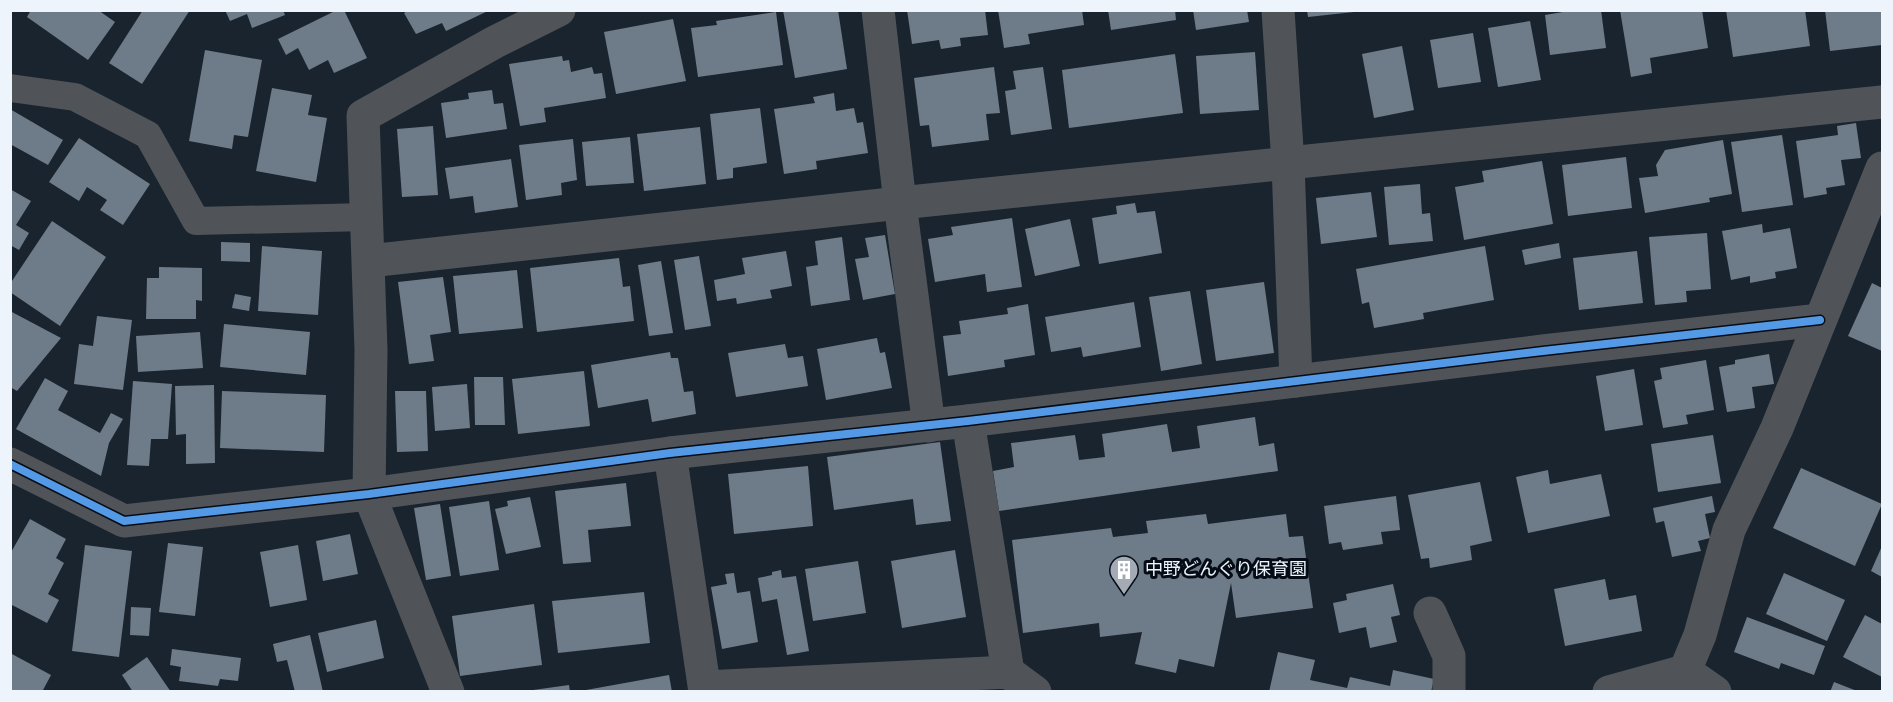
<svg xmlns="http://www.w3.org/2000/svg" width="1893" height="702" viewBox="0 0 1893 702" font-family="Overpass,'Noto Sans JP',sans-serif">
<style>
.building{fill:#6e7b89}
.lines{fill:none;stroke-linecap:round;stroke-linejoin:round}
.lane{stroke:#505458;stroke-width:28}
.street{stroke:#505458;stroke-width:33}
.cycleway-casing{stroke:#060c15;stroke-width:11}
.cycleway{stroke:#5399e6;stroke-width:8}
.labels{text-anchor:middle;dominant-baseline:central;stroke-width:6;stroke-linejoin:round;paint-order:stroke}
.poi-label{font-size:18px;fill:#eef4fc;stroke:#060c15;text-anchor:start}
</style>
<rect width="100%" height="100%" fill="#1a242e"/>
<!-- building -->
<g class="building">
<polygon points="31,10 98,10 115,22 88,60 27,17"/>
<polygon points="143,10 190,10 142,84 109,63"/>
<polygon points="225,10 283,10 285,15 252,28 247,14 230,21"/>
<polygon points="337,10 344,10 367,58 334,73 328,60 309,70 298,48 286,55 278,39"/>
<polygon points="409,10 490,10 446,31 442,23 416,34 404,13"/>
<polygon points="783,10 838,10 847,69 795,78"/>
<polygon points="907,10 985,10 988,35 960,38 961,46 941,49 939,40 912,44"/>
<polygon points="998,10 1082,10 1084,25 1028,34 1030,44 1004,48"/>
<polygon points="1108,10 1175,10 1176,20 1111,30"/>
<polygon points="1193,10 1247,10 1249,22 1196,30"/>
<polygon points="1307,10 1354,10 1354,12 1308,17"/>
<polygon points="1575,10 1601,10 1606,48 1550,55 1545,15"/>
<polygon points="1620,10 1702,10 1708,48 1650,58 1652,73 1631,77"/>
<polygon points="1726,10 1805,10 1810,46 1733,57"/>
<polygon points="1825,10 1882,10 1882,45 1830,51"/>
<polygon points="776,12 783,65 698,77 691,28 717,25 716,21"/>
<polygon points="673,19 686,81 616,94 604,32"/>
<polygon points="1530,21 1541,80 1498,87 1488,28"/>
<polygon points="1473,33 1481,82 1438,88 1430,40"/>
<polygon points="1402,46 1414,110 1374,118 1362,54"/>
<polygon points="205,50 262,60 248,137 234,135 232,149 189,141"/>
<polygon points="1255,52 1259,110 1200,114 1196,56"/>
<polygon points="1175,54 1183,113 1069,128 1062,70"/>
<polygon points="562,56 563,61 569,60 571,72 592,67 594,74 602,73 606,98 544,108 546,122 520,126 509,64"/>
<polygon points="994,67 1000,113 986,114 989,140 932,147 929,125 920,126 914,78"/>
<polygon points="1043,67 1052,129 1011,135 1005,91 1016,89 1013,71"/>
<polygon points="272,88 312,95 308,115 327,118 316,182 256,171"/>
<polygon points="492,90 494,104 503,103 507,129 446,138 441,103 469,99 468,93"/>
<polygon points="834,93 836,111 854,108 857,123 863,122 868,153 816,161 817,169 784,174 774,109 815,103 813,97"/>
<polygon points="760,108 767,163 733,168 733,178 717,180 710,114"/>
<polygon points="10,109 63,140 48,165 10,144"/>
<polygon points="1856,123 1861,158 1841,160 1845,185 1826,188 1827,194 1804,198 1796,141 1838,135 1837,126"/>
<polygon points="433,126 438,195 402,197 397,129"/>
<polygon points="700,127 706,184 644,191 637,134"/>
<polygon points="1782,135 1793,205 1742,212 1731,142"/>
<polygon points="630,137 634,183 586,186 582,142"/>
<polygon points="79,138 150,184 123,225 100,210 107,200 87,187 79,201 49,182"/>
<polygon points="573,139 577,180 561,183 562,195 526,200 519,145"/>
<polygon points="1723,140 1732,194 1709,198 1710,202 1645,213 1639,178 1658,176 1656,165 1665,150"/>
<polygon points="1626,157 1632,208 1568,216 1562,165"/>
<polygon points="511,159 518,207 475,213 473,196 450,199 445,168"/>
<polygon points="1542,161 1553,224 1464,240 1455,187 1484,182 1482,171"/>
<polygon points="1420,184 1422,214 1430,213 1433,241 1389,245 1384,187"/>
<polygon points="10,189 31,201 16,225 29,233 19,250 10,245"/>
<polygon points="1371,192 1377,237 1321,244 1316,198"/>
<polygon points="1135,203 1137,213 1155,211 1162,253 1099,264 1092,218 1117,214 1116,206"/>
<polygon points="1012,218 1022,287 987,292 985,274 935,282 928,239 953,235 951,227"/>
<polygon points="1070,219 1080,266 1035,276 1025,229"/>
<polygon points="52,221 106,257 60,326 10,292 10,284"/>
<polygon points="1762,224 1763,233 1790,228 1797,268 1775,272 1776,278 1750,283 1750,276 1731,280 1722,231"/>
<polygon points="1707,233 1711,289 1686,291 1687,302 1655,305 1649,237"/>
<polygon points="885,235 895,294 863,300 855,259 869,257 865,238"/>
<polygon points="842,237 850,300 811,306 806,267 818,265 815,241"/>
<polygon points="221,242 250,243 250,262 221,261"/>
<polygon points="1559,243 1561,258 1525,265 1522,250"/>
<polygon points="262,246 322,251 318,315 258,311"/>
<polygon points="1485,246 1494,300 1423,313 1424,319 1374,328 1369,302 1362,304 1356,269"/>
<polygon points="786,251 792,286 770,290 772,298 737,304 736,298 717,301 714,280 745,274 742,258"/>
<polygon points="1637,251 1643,303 1579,310 1573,258"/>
<polygon points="699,256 711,326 685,330 674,260"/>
<polygon points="619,258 623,287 630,286 634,321 537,332 530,268"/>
<polygon points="661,261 673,333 649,336 638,265"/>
<polygon points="159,267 202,268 202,301 196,300 196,319 146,319 147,278 159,278"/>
<polygon points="517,270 523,328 459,334 453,276"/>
<polygon points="443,277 451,332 430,335 434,361 409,364 398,282"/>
<polygon points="1264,282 1274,353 1216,361 1206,290"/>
<polygon points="1872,283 1882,288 1882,351 1848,336"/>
<polygon points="1190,291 1202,364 1161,371 1149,297"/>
<polygon points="235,294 251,297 249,311 232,308"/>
<polygon points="1134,302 1141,347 1083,357 1081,347 1051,352 1045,317"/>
<polygon points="1028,304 1035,355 1004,360 1005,367 948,376 943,336 961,334 959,321 1008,314 1007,308"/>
<polygon points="10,311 61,338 17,391 10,387"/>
<polygon points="97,316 132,320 123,390 74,384 79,344 93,346"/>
<polygon points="224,324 310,332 306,375 220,367"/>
<polygon points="200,332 203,368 138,372 136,336"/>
<polygon points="877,338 880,353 885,352 892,388 826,400 817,349"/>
<polygon points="785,344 788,358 803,356 808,386 736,397 728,353"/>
<polygon points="670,352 671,358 678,358 684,392 693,391 696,414 652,422 648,399 598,408 591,365"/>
<polygon points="1769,354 1774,384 1752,387 1755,408 1727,412 1719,367 1735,364 1735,360"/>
<polygon points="1706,360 1714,410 1686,415 1688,424 1663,428 1654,381 1662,379 1660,368"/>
<polygon points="1634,369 1643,425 1605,431 1596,376"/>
<polygon points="584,371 590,426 518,434 512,379"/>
<polygon points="474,377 503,377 505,425 475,425"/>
<polygon points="45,378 68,391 58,410 100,433 111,413 123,419 109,443 101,476 16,429"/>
<polygon points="133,381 172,384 168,439 151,439 149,466 127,465"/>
<polygon points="467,384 470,428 435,431 432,387"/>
<polygon points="214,385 215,463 186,464 186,434 176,435 175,386"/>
<polygon points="222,391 326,395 324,452 220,448"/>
<polygon points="395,391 426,391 428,451 397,452"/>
<polygon points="1255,417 1259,446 1274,443 1278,471 999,511 993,471 1014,467 1011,443 1075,435 1079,460 1105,457 1102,434 1167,424 1172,452 1200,448 1197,426"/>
<polygon points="1713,435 1721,483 1658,492 1651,444"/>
<polygon points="940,442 951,521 916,525 913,499 834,510 827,457"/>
<polygon points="808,466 813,526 734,534 728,474"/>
<polygon points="1801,468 1882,504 1855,566 1773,528"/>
<polygon points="1548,470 1550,484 1601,474 1610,516 1528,533 1516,477"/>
<polygon points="1480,482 1492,541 1470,546 1472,560 1430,568 1429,558 1421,559 1408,495"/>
<polygon points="626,483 631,526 588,530 591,562 563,564 555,491"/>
<polygon points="1396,496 1400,530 1381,532 1383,544 1343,550 1341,542 1329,544 1324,506"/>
<polygon points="1712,496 1715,512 1705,514 1710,538 1698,541 1701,551 1672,557 1664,521 1656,523 1653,508"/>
<polygon points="530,497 541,547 506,554 495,509 508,506 507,501"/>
<polygon points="489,501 499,570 460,576 449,507"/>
<polygon points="440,504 451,576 426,580 414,508"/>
<polygon points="1206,514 1208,524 1286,514 1289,537 1303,536 1313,608 1236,618 1231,583 1214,667 1179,659 1176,673 1135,664 1142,632 1100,637 1099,623 1023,633 1012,540 1111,528 1113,537 1148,533 1146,521"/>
<polygon points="30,519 66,539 56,558 64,563 48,594 59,600 47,623 10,604 10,554"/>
<polygon points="350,534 358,574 323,581 316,541"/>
<polygon points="168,543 203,547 195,616 159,612"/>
<polygon points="85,545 132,551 119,657 72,651"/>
<polygon points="298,545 307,600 270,607 260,552"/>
<polygon points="1882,546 1882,577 1871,571"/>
<polygon points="955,550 966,617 902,628 891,561"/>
<polygon points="858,561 866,613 813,621 805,569"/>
<polygon points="781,570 782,578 796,576 809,651 787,655 777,599 762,602 758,578 772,575 772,572"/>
<polygon points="734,573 737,593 750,591 758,642 722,649 711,587 727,584 725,574"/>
<polygon points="1784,573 1845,600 1827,641 1766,614"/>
<polygon points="1605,579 1609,600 1636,595 1642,631 1565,646 1554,589"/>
<polygon points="1393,584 1400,615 1391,617 1397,642 1370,648 1366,627 1339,633 1333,603 1347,600 1346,594"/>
<polygon points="644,592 650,643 558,653 552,601"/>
<polygon points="534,604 542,665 460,676 452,616"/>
<polygon points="131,607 151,608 149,636 130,635"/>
<polygon points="1865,615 1882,624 1882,677 1843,657"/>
<polygon points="1747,617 1825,646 1814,675 1781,663 1779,669 1734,652"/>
<polygon points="376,620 384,658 327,672 318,633"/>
<polygon points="310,635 323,692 295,692 287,660 277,662 273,644"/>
<polygon points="172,649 241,658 238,681 220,679 218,686 179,681 181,667 170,665"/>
<polygon points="1278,652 1315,660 1310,680 1347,688 1350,677 1390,686 1393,670 1434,679 1431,692 1269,692"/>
<polygon points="10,653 51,675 42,692 10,692"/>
<polygon points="147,657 171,692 133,692 122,675"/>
<polygon points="669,675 672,692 586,692 586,690"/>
<polygon points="1834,682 1857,691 1857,692 1830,692"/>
<polygon points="569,685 570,692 533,692 533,690"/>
</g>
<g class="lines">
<!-- lane -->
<polyline class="lane" points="10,88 75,97 148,135 196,221 367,217"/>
<!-- street -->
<g class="street">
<polyline points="878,10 900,203 929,426"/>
<polyline points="1278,10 1288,164 1296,381"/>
<polyline points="369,261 900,203 1882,102"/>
<polyline points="968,421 1008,672"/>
<polyline points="670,453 705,692"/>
<polyline points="10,464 124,521 369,494 670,453 968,421 1543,351 1820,320"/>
<polyline points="1430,613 1449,656 1449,692"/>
<polyline points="705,687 1008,672 1035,692"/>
<polyline points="448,692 369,494 371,350 363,116 495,42 559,10"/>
<polyline points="1609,692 1685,671 1715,692"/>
<polyline points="1682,692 1685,671 1700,635 1729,530 1777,428 1882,168"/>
</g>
<!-- cycleway casing -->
<g class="cycleway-casing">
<polyline id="cycleway" points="10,464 124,521 369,494 670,453 968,421 1543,351 1820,320"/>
</g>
<!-- cycleway -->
<use href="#cycleway" class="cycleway"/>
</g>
<!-- icons -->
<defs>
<g id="building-pin" transform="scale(1.5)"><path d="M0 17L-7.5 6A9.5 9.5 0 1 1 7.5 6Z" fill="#a4abb4" stroke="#060c15"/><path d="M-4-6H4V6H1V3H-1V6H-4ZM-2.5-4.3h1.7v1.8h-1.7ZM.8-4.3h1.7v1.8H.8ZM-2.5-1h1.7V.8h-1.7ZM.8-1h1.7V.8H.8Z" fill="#fff"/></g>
</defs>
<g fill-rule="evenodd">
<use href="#building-pin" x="1124" y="570"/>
</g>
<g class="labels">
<!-- poi labels -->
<g class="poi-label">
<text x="1145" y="570">中野どんぐり保育園</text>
</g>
</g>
<!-- border -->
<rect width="1893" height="702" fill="none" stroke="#eef4fc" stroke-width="24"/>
</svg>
